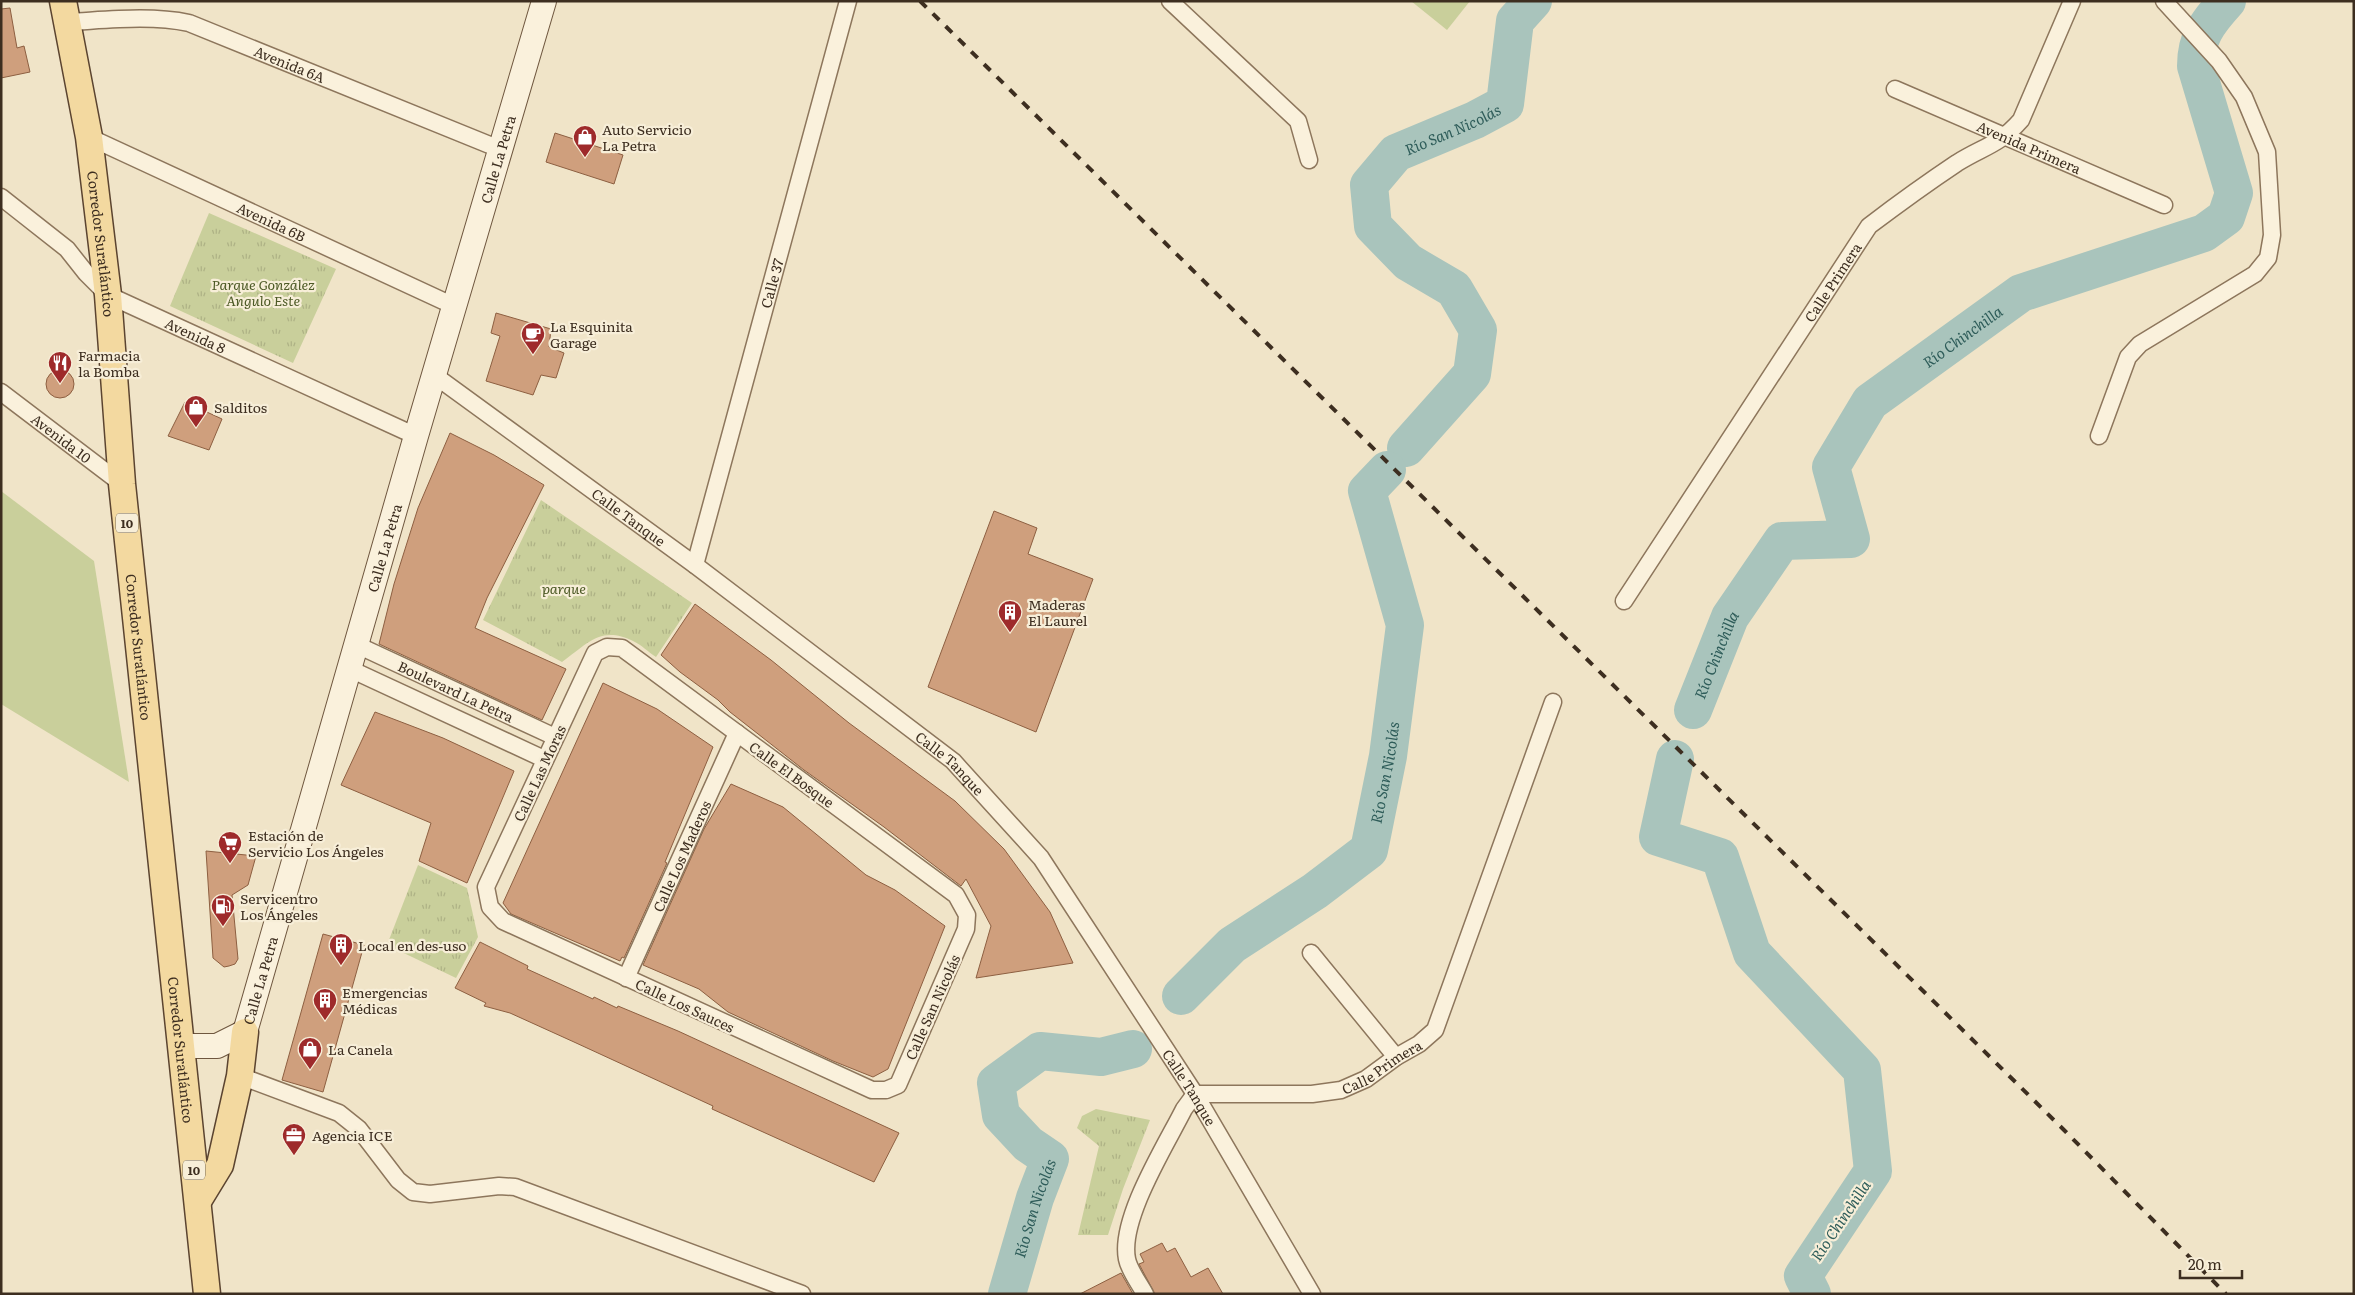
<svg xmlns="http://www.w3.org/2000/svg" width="2355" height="1295" viewBox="0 0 2355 1295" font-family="Literata,serif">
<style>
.green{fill:#c9cf9b}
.park{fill:url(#park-tufts)}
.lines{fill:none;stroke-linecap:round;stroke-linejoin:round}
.river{stroke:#a9c4bc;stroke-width:38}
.building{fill:#cf9f7d;stroke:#8d5f41}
.street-casing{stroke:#8d765c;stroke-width:19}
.secondary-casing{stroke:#6f573f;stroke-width:26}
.primary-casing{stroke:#5b4430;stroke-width:29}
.street{stroke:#faf1dc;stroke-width:16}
.secondary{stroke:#faf1dc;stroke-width:24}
.primary{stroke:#f3d9a0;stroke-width:26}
.rail{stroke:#3d2e20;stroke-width:4;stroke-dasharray:9 9;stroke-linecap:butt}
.labels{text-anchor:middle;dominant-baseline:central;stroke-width:4.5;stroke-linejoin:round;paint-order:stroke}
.shield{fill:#f7eed8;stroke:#756857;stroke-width:1}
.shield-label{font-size:12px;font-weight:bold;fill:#3d2e20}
.street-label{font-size:14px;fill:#3d2e20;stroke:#f7eed8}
.poi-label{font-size:14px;fill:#3d2e20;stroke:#f7eed8;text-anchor:start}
.park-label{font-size:14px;font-style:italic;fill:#4d5a26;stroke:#f7eed8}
.water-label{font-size:15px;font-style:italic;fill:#2f5d5a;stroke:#f7eed8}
</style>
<defs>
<pattern id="park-tufts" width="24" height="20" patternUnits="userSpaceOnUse" patternTransform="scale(1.25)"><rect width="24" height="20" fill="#c9cf9b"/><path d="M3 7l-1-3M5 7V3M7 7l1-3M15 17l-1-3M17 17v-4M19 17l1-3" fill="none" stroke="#aeb285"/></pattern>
</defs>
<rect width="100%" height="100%" fill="#f0e4c8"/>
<!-- green -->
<g class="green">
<polygon points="1411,1 1470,1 1447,30"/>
<polygon points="1,491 94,561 129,782 1,704"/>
</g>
<!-- park -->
<g class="park">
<polygon points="209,213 336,269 293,363 170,306"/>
<path d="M541 500 692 603 656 657C648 652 642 645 633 641 601 625 587 644 562 662L483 620Z"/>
<polygon points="418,865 467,888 478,937 456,978 387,945"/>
<polygon points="1096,1109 1150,1120 1123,1189 1108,1235 1078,1235 1099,1146 1077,1128 1082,1116"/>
</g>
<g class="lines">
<!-- river -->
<g class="river">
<path id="s1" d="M1406 448 1472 374 1478 330 1454 289 1408 262 1373 226 1369 185 1396 153 1475 120 1505 104 1515 21 1533 1"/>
<path id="s2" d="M1693 710 1730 617 1782 541 1851 539 1831 467 1870 402 2021 293 2204 233 2226 217 2234 193 2196 66C2196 37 2208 22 2227 1"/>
<polyline points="1675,759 1658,837 1720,857 1752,953 1862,1070 1873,1171 1803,1276 1812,1294"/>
<path id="s3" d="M1181 996 1232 945 1315 891 1369 850 1388 756 1405 625 1367 491 1387 470"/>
<path id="s4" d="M1007 1294 1035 1198 1050 1159 1028 1144 1001 1115 996 1083 1040 1051 1101 1057 1133 1049"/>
</g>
</g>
<!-- building -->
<g class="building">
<polygon points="10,8 17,48 24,46 30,72 1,78 1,9"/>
<polygon points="555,133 623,155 614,184 546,162"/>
<polygon points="496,313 551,329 549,347 564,353 556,378 541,375 533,395 486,381 500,336 491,333"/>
<circle cx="60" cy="384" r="14"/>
<polygon points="185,402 222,419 209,450 168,436"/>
<polygon points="450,433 494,455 544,485 487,598 475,628 566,669 542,720 379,644 394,584 418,508"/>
<polygon points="994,511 1037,528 1028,554 1093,579 1036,732 928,687"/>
<polygon points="695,604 771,660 849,723 955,801 1004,849 1050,912 1073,963 976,978 991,926 966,879 961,886 884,827 804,770 730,712 718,700 680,672 661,655"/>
<polygon points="603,683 657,709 713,747 665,862 667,863 624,958 622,957 620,961 511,914 503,903"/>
<polygon points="375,712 443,738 514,771 467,883 419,861 431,823 341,785"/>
<polygon points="731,784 783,807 866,875 895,890 945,926 888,1069 873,1077 833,1061 728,1012 699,989 643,965 704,829"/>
<polygon points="206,851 256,856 248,885 232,895 238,959 235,964 229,966 224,967 213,958"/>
<polygon points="323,934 364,945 323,1092 282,1080"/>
<polygon points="480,942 528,966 527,969 593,999 594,997 617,1008 618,1006 678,1031 899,1133 874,1182 712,1109 713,1106 574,1042 510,1013 484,1006 486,1003 455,988"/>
<polygon points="1162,1243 1167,1252 1175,1248 1191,1277 1208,1268 1223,1294 1155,1294 1139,1264 1144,1262 1140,1254"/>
<polygon points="1121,1273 1133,1294 1080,1294"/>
</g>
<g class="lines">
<!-- street casing -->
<g class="street-casing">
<g id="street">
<polyline points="1170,1 1298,121 1309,160"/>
<path id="s5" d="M68 22C108 20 150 15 189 23L502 150"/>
<path id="s6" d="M1895 89 2164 205"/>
<path id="s7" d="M89 137 454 306"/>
<path id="s8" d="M1 197 67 249 86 273 108 295 416 436"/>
<path id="s9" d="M434 375 695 565 953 761 1041 858 1195 1094 1312 1294"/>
<path id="s10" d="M1 392 122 484"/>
<polyline points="2099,436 2128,357 2140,344 2255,274 2268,258 2272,235 2267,152 2244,97 2219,61 2164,1"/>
<path id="s11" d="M695 565 848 1"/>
<path id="s12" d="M1624 601 1869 226C1898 204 1927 183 1957 163 1984 146 1998 146 2021 120L2072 1"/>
<path id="s13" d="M357 645 555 737"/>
<polygon points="607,647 622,648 956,895 967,915 966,929 898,1085 886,1090 872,1090 503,921 490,907 486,887 595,653"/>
<polyline points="350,669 544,759"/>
<polyline points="1311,953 1396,1057"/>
<path id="s14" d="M626 978 737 733"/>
<polyline points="240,1076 339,1113 359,1129 398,1180 413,1192 430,1194 499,1186 515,1187 802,1294"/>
<path id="s15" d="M1145 1294C1139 1283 1129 1270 1127 1259 1119 1219 1166 1145 1184 1109L1195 1094H1312L1341 1090 1366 1079 1396 1057 1419 1044 1435 1030 1553 702"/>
</g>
</g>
<!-- secondary casing -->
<g class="secondary-casing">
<g id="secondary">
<path id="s16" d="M182 1046H217L245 1032 416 436 544 1"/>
</g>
</g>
<!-- primary casing -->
<g class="primary-casing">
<g id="primary">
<path id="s17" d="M63 1 89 137 108 295 122 484 207 1294"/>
<polyline points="198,1201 220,1165 240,1076 245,1032"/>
</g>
</g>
<!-- street -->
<use href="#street" class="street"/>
<!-- secondary -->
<use href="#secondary" class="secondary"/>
<!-- primary -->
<use href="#primary" class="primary"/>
<!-- rail -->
<polyline class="rail" points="920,1 2066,1132 2226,1294"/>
</g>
<!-- icons -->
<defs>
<g id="shop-pin" transform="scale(1.25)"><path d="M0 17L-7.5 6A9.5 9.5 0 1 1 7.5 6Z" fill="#9e2a2b" stroke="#f7eed8"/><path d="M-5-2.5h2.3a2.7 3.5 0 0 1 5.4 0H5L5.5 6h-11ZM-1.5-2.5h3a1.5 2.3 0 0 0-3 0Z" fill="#fff"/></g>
<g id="cafe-pin" transform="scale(1.25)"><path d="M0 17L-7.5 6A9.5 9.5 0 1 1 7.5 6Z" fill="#9e2a2b" stroke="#f7eed8"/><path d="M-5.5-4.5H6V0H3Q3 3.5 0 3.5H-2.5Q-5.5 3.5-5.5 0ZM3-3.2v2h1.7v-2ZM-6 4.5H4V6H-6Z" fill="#fff"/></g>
<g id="restaurant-pin" transform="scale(1.25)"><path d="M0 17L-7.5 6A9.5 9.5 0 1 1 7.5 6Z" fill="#9e2a2b" stroke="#f7eed8"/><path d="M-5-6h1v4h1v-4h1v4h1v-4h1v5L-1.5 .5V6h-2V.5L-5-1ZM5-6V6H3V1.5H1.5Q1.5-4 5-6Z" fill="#fff"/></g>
<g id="building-pin" transform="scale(1.25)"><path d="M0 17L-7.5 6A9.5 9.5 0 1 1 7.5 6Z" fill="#9e2a2b" stroke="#f7eed8"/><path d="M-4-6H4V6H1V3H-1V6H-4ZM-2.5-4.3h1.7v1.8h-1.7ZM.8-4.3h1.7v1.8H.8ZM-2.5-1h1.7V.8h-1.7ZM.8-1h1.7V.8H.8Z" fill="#fff"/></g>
<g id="supermarket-pin" transform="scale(1.25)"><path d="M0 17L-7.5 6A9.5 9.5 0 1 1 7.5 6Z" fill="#9e2a2b" stroke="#f7eed8"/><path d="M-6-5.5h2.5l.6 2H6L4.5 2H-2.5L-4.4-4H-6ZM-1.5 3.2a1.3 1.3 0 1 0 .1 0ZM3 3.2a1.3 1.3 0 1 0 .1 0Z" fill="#fff"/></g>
<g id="fuel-pin" transform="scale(1.25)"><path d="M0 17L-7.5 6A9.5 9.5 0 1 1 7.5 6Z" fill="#9e2a2b" stroke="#f7eed8"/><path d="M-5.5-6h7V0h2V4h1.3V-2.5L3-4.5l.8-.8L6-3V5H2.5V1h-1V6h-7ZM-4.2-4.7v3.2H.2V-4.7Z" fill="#fff"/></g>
<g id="office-pin" transform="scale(1.25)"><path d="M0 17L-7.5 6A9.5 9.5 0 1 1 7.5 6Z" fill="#9e2a2b" stroke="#f7eed8"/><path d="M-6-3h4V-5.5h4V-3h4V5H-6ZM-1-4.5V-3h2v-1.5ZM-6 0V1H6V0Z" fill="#fff"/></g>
</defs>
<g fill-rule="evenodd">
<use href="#shop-pin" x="585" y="137"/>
<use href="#cafe-pin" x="533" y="334"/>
<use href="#restaurant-pin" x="60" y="363"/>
<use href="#shop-pin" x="196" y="407"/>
<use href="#building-pin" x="1010" y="612"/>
<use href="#supermarket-pin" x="230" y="843"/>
<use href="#fuel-pin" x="223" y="906"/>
<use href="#building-pin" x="341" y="945"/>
<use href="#building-pin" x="325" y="1000"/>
<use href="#shop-pin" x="310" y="1049"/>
<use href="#office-pin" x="294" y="1135"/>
</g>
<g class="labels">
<!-- shield labels -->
<g class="shield">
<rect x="116" y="513.5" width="22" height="19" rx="4"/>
<rect x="183" y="1160.5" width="22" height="19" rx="4"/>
</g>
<g class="shield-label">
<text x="127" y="523">10</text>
<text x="194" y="1170">10</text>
</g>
<!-- street labels -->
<g class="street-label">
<text stroke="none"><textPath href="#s5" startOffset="230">Avenida 6A</textPath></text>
<text stroke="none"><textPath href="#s6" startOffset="146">Avenida Primera</textPath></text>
<text stroke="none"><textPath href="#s16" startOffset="975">Calle La Petra</textPath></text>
<text stroke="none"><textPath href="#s7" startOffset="201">Avenida 6B</textPath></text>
<text stroke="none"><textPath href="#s17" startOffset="246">Corredor Suratlántico</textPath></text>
<text stroke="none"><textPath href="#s12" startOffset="381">Calle Primera</textPath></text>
<text stroke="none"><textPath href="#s11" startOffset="292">Calle 37</textPath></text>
<text stroke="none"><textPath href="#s8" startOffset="242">Avenida 8</textPath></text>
<text stroke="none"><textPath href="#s10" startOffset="76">Avenida 10</textPath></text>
<text stroke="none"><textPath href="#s9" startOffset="241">Calle Tanque</textPath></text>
<text stroke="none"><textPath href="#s16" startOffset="570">Calle La Petra</textPath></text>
<text stroke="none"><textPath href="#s17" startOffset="651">Corredor Suratlántico</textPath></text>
<text stroke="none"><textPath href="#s13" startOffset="109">Boulevard La Petra</textPath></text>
<text stroke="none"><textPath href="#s9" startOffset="646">Calle Tanque</textPath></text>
<text transform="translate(539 773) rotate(-65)">Calle Las Moras</text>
<text transform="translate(792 774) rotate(36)">Calle El Bosque</text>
<text stroke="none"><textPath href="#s14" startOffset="134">Calle Los Maderos</textPath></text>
<text stroke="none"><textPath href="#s16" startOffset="120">Calle La Petra</textPath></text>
<text transform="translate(685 1005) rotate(25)">Calle Los Sauces</text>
<text transform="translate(932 1007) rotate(-66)">Calle San Nicolás</text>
<text stroke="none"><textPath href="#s17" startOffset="1056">Corredor Suratlántico</textPath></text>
<text stroke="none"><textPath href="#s15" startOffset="414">Calle Primera</textPath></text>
<text stroke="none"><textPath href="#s9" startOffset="1051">Calle Tanque</textPath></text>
</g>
<!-- poi labels -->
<g class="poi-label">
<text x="602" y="129">Auto Servicio<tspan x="602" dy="16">La Petra</tspan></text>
<text x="550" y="326">La Esquinita<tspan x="550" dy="16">Garage</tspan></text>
<text x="78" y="355">Farmacia<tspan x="78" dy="16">la Bomba</tspan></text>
<text x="214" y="407">Salditos</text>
<text x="1028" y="604">Maderas<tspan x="1028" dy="16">El Laurel</tspan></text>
<text x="248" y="835">Estación de<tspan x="248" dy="16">Servicio Los Ángeles</tspan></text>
<text x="240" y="898">Servicentro<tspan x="240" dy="16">Los Ángeles</tspan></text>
<text x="358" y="945">Local en des-uso</text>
<text x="342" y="992">Emergencias<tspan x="342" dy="16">Médicas</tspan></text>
<text x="328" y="1049">La Canela</text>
<text x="312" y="1135">Agencia ICE</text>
</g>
<!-- park labels -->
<g class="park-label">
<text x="263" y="284">Parque González<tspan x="263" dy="16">Angulo Este</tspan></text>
<text x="564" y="588">parque</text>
</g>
<!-- water labels -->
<g class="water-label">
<text stroke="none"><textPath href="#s1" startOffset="439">Río San Nicolás</textPath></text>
<text stroke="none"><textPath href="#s2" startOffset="525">Río Chinchilla</textPath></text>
<text stroke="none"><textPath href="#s2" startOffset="60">Río Chinchilla</textPath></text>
<text stroke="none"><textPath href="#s3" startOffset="318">Río San Nicolás</textPath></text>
<text stroke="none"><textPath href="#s4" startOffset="90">Río San Nicolás</textPath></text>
<text transform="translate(1840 1220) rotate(-56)">Río Chinchilla</text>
</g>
</g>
<!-- border -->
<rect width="2355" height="1295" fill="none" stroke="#3d2e20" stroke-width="5"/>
<!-- scale -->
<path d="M2180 1270v8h62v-8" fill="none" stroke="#3d2e20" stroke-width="2.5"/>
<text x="2188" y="1270" font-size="15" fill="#3d2e20" stroke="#f7eed8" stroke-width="4" paint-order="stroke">20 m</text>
</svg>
